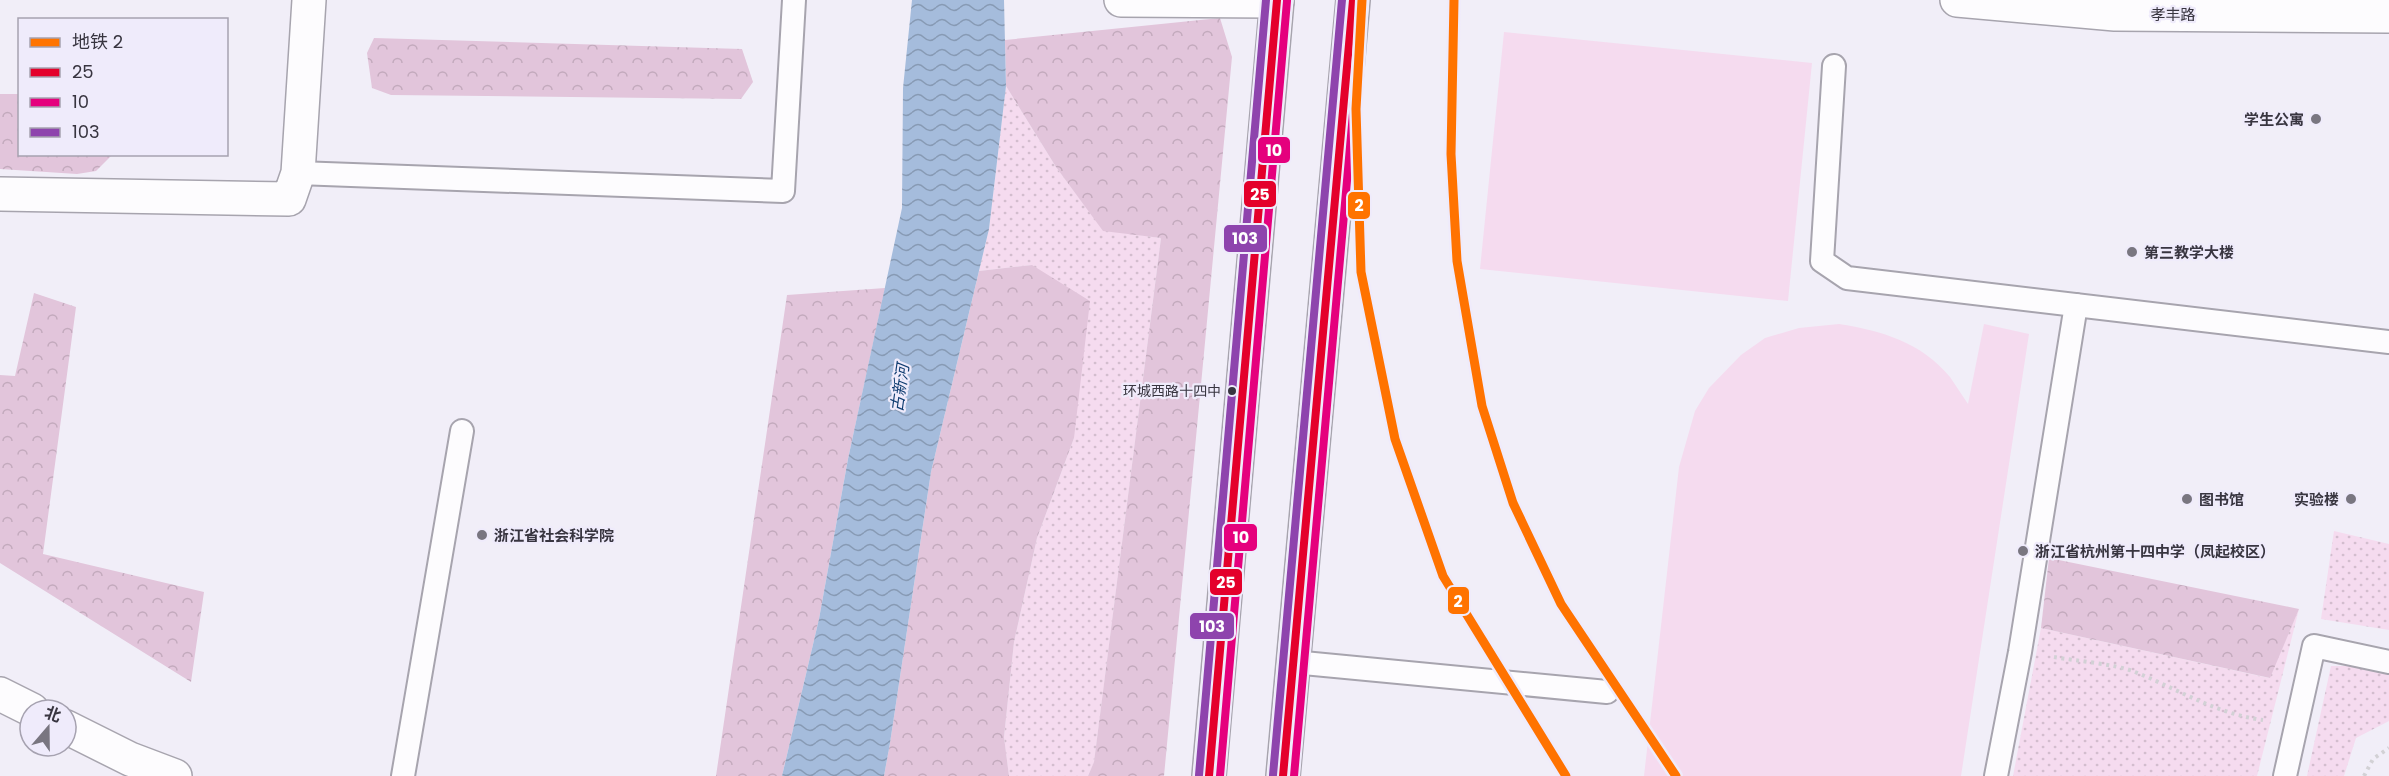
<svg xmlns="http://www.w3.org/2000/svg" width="2389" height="776" viewBox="0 0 2389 776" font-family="Poppins,'Noto Sans SC',sans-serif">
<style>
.grass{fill:url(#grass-dots)}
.forest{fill:url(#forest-crowns)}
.pitch{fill:#f5dbef}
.water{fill:url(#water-waves)}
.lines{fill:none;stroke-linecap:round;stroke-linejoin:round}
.service-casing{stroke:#a7a4ae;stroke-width:26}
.minor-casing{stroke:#a7a4ae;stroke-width:36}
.tertiary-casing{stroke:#a7a4ae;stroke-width:36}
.primary-casing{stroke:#a7a4ae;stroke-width:36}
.path{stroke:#d2d1d5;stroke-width:4;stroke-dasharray:3 4.5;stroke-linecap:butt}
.service{stroke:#fdfcfe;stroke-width:22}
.minor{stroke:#fdfcfe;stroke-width:33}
.tertiary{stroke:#fdfcfe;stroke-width:33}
.primary{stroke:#fdfcfe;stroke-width:33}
.bus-1-casing{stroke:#efebfb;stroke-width:12}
.bus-2-casing{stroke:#efebfb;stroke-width:12}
.bus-3-casing{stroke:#efebfb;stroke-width:12}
.bus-1{stroke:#e4002b;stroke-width:8}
.bus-2{stroke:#e5007d;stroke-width:8}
.bus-3{stroke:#8e44ad;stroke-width:8}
.metro-1-casing{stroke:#efebfb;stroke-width:14}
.metro-1{stroke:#ff7300;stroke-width:9}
.poi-dot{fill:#797680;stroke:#efebfb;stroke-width:2}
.bus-dot{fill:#383540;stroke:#efebfb;stroke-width:2}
.labels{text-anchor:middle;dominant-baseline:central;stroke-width:4.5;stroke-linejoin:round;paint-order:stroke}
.bus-label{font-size:14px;fill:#383540;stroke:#efebfb;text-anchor:end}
.street-label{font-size:15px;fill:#383540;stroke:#efebfb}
.poi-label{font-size:15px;font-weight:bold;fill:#383540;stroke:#efebfb;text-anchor:start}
.water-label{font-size:16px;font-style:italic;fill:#103d71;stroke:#efebfb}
.line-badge{stroke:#efebfb;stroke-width:2}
.badge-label{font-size:16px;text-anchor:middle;font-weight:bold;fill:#fff}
</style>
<defs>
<pattern id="grass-dots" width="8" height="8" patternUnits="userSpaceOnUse" patternTransform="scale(1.5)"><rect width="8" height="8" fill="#f5dbef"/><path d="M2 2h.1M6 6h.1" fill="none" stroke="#d3bdce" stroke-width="1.8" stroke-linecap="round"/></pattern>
<pattern id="forest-crowns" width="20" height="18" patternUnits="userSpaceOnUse" patternTransform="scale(1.5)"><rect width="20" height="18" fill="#e2c5db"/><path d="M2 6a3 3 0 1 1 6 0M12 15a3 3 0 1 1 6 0" fill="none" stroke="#c3aabd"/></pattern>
<pattern id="water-waves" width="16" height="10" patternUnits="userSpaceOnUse" patternTransform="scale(1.5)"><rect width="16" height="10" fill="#a5bcdc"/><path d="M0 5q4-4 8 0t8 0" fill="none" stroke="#879ab4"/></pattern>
</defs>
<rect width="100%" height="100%" fill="#f1eef8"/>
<!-- grass -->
<g class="grass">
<polygon points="1006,86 1056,167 1103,230 1161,238 1094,763 1088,776 1009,776 1004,737 1014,642 1037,538 1074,438 1032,265 979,271 989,229"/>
<polygon points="2334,531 2389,544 2389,630 2321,619"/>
<polygon points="2299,609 2257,776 2013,776 2041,628 2269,678"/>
<polygon points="2331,666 2389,666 2389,721 2356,738 2344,776 2307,776"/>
</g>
<!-- forest -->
<g class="forest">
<polygon points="1220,18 1232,57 1164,776 1088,776 1094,762 1161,238 1103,231 1056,167 1006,86 1005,40"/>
<polygon points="374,38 742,49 753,82 741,99 391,95 372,88 367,53"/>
<polygon points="0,94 19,94 20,154 112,155 96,171 77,174 0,169"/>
<polygon points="1032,265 1090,301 1074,438 1037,538 1014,642 1004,737 1009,776 884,776 890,743 931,472 979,271"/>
<polygon points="885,288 848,459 819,619 782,776 716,776 787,295"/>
<polygon points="34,293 76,307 43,554 204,592 191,682 0,563 0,375 15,376"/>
<polygon points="2049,558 2299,609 2270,678 2041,628"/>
</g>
<!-- pitch -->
<g class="pitch">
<polygon points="1504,32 1812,63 1788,301 1480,269"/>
<path d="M1839 324C1882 331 1921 342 1950 377 1956 386 1962 395 1968 404L1984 324 2029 334 1961 776H1644L1679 467 1695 411 1709 388 1741 355 1765 338 1799 328Z"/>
</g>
<!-- water -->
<polygon class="water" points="912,0 1004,0 1006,86 989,229 931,472 890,743 884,776 782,776 819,619 848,459 902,208 903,88"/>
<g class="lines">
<!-- service casing -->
<g class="service-casing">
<g id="service">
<polyline points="1834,66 1822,261 1847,278 2389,342"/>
<polyline points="298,173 783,191 794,0"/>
<polyline points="1293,662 1607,692"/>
<polyline points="403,776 462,431"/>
<polyline points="1996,776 2020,652 2076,305"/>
<polyline points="2285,776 2314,646 2389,662"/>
</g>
</g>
<!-- minor casing -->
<g class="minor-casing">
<g id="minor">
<polyline points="1121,0 1277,1"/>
<polyline points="1957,0 2115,14 2389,16"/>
<polyline points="0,194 289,199 298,173 309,0"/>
</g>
</g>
<!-- tertiary casing -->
<g class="tertiary-casing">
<g id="tertiary">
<polyline points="0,694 32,710"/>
<polyline points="66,727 130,759 175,776"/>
</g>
</g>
<!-- primary casing -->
<g class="primary-casing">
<g id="primary">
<polyline points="1209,776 1277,0"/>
<polyline points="1283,776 1353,0"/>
</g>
</g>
<!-- path -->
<g class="path">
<path d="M2054 657C2076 661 2116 664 2135 672 2178 689 2216 714 2263 720"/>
<polyline points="2364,776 2373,759 2389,748"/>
</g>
<!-- service -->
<use href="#service" class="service"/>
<!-- minor -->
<use href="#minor" class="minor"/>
<!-- tertiary -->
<use href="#tertiary" class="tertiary"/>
<!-- primary -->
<use href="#primary" class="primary"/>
<!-- bus-1 casing -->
<g class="bus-1-casing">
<g id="bus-1">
<polyline points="1209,776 1277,0"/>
<polyline points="1283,776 1353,0"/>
</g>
</g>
<!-- bus-2 casing -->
<g class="bus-2-casing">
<g id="bus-2">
<polyline points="1220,776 1287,1"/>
<polyline points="1294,776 1363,1"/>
</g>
</g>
<!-- bus-3 casing -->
<g class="bus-3-casing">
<g id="bus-3">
<polyline points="1199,775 1266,0"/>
<polyline points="1273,775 1342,0"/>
</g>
</g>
<!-- bus-1 -->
<use href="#bus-1" class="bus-1"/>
<!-- bus-2 -->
<use href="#bus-2" class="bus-2"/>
<!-- bus-3 -->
<use href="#bus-3" class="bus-3"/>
<!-- metro-1 casing -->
<g class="metro-1-casing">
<g id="metro-1">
<polyline points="1362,0 1356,109 1361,272 1395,439 1443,576 1566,776"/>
<polyline points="1454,0 1451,154 1457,261 1482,406 1513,503 1561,604 1676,776"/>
</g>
</g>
<!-- metro-1 -->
<use href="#metro-1" class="metro-1"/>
</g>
<!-- markers -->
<g class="poi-dot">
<circle cx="2316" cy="119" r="6"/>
<circle cx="2132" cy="252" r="6"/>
<circle cx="2187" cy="499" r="6"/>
<circle cx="2351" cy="499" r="6"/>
<circle cx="482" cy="535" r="6"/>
<circle cx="2023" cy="551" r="6"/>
</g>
<circle class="bus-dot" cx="1232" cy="391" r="5"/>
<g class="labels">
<!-- bus labels -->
<g class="bus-label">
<text x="1221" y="391">环城西路十四中</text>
</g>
<!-- street labels -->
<g class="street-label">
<text x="2173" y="14">孝丰路</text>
</g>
<!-- poi labels -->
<g class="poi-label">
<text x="2304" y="119" text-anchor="end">学生公寓</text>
<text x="2144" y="252">第三教学大楼</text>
<text x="2199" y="499">图书馆</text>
<text x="2339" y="499" text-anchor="end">实验楼</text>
<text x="494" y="535">浙江省社会科学院</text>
<text x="2035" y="551">浙江省杭州第十四中学（凤起校区）</text>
</g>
<!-- water labels -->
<g class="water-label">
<text transform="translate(900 388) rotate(-82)">古新河</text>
</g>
</g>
<g class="line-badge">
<rect x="1257" y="136" width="34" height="28" rx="6" fill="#e5007d"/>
<rect x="1243" y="180" width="34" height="28" rx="6" fill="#e4002b"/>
<rect x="1347" y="191" width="24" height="29" rx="6" fill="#ff7300"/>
<rect x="1223" y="224" width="45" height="29" rx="6" fill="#8e44ad"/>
<rect x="1223" y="523" width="35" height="29" rx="6" fill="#e5007d"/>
<rect x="1209" y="568" width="34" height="28" rx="6" fill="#e4002b"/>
<rect x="1447" y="586" width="23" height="29" rx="6" fill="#ff7300"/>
<rect x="1189" y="612" width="46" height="28" rx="6" fill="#8e44ad"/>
</g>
<g class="badge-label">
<text x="1274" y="156">10</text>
<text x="1260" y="200">25</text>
<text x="1359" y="211">2</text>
<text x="1245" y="244">103</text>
<text x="1241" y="543">10</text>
<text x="1226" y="588">25</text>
<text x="1458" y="607">2</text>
<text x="1212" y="632">103</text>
</g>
<!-- legend -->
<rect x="18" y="18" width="210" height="138" fill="#efebfb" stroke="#a6a2b0" stroke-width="1.5"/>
<rect x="30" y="38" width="30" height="9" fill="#ff7300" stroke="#a6a2b0" stroke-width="1.5"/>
<text x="72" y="48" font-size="18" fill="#383540">地铁 2</text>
<rect x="30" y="68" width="30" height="9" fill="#e4002b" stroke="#a6a2b0" stroke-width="1.5"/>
<text x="72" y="78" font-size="18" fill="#383540">25</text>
<rect x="30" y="98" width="30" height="9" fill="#e5007d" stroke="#a6a2b0" stroke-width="1.5"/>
<text x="72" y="108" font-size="18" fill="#383540">10</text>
<rect x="30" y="128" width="30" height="9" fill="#8e44ad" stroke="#a6a2b0" stroke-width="1.5"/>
<text x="72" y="138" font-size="18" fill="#383540">103</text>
<!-- north arrow -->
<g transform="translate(48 728) rotate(20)"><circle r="28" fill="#efebfb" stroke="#a6a2b0" stroke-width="1.5"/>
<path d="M0-4.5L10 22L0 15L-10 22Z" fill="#797680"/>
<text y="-9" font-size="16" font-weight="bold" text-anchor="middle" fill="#383540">北</text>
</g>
</svg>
